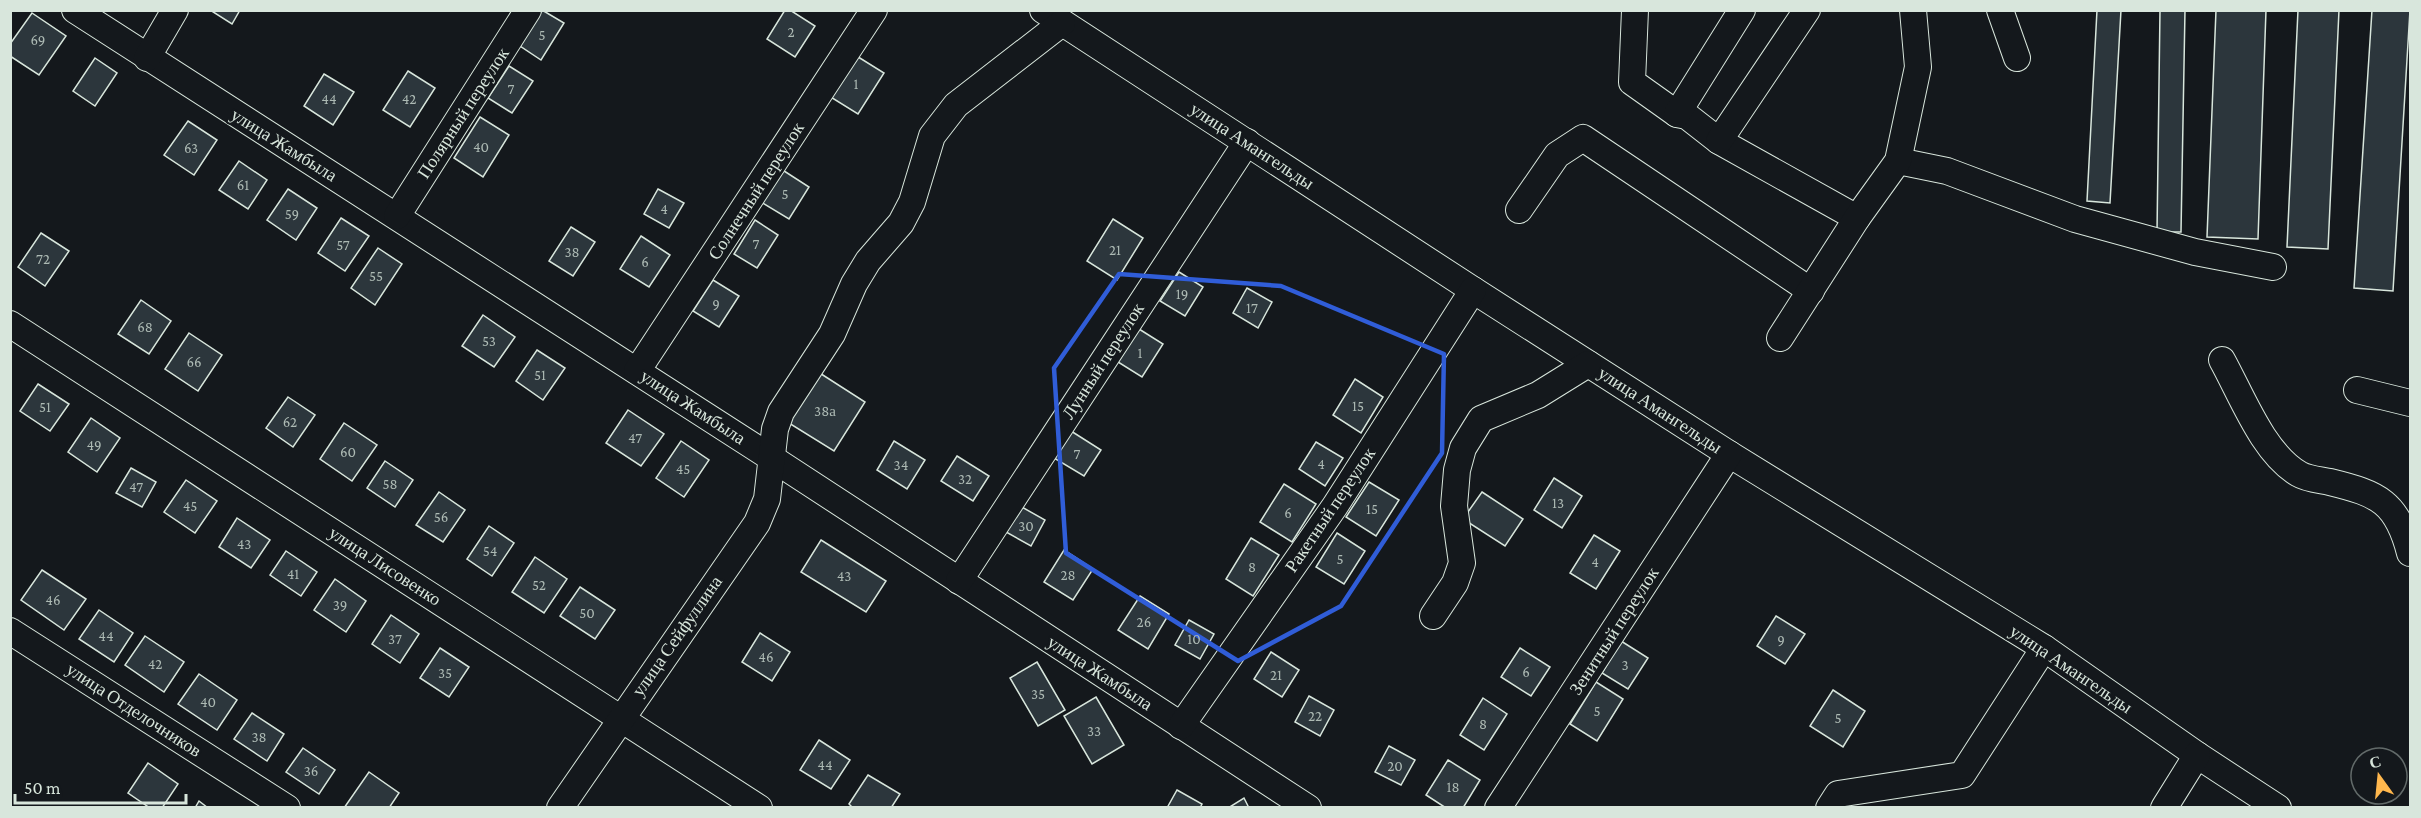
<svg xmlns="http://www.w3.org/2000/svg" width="2421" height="818" viewBox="0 0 2421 818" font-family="'Crimson Pro',serif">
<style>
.building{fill:#2c363c;stroke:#d8e6dc;stroke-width:1.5}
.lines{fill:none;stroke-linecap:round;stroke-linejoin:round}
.minor-casing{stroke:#d8e6dc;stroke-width:28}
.minor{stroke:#14181c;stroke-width:26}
.marked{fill:none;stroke:#305dd8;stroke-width:4.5;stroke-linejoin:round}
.labels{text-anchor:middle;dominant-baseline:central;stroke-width:4.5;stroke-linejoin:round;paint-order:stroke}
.number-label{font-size:15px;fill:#adbab4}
.street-label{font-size:18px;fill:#d8e6dc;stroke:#14181c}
</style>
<rect width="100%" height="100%" fill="#14181c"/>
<!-- building -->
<g class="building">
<polygon points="210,10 240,10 232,24"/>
<polygon points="542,10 564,23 541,60 520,46"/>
<polygon points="785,10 790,10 815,26 795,57 767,39"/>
<polygon points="2097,10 2121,10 2110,203 2087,201"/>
<polygon points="2160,10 2185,10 2181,232 2157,232"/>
<polygon points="2216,10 2266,10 2258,239 2207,237"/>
<polygon points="2298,10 2339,10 2328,249 2287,247"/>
<polygon points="2372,10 2410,10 2393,291 2354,288"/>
<polygon points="32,13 66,36 39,75 10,56 10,44"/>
<polygon points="855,55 884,73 858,114 829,96"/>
<polygon points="95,58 117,73 95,106 73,91"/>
<polygon points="509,66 533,81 512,113 488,98"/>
<polygon points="408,71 435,88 410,127 383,110"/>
<polygon points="324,74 354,92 333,125 304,106"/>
<polygon points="480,117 509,135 483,177 454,158"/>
<polygon points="188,121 217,140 194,175 164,155"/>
<polygon points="239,161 267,180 248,209 219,190"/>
<polygon points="781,169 809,187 789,219 761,202"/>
<polygon points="288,189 317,208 296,240 267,220"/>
<polygon points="658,189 684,203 669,228 644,214"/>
<polygon points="341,218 369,236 345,271 318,253"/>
<polygon points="1113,219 1143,238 1117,280 1087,261"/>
<polygon points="755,220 778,235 757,268 734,254"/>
<polygon points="571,227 595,242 573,276 549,261"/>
<polygon points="41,233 69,251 45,286 18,267"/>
<polygon points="641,236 670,255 649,287 620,269"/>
<polygon points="378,248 402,264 375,305 351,288"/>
<polygon points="1179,272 1203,287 1185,316 1160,301"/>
<polygon points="713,280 739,296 719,327 693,311"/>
<polygon points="1247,288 1272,302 1258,328 1233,313"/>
<polygon points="141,300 171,321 149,354 118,334"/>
<polygon points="483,315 515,337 494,367 462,346"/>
<polygon points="1139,329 1163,344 1142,377 1118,362"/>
<polygon points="189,333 222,355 198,391 165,369"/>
<polygon points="537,350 565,368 543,400 516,381"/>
<polygon points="815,370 865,402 834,451 784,420"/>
<polygon points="1355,379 1383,397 1361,433 1333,415"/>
<polygon points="38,384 69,404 50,431 20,411"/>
<polygon points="288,397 315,415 293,447 266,428"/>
<polygon points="628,410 664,434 641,466 606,443"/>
<polygon points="91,418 120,438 97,472 68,452"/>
<polygon points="344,423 377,445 352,481 320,459"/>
<polygon points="1071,431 1101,450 1084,476 1054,458"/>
<polygon points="681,441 709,460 684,497 656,478"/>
<polygon points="894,441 925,460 907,489 877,470"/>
<polygon points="1316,442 1343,458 1325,486 1299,469"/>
<polygon points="957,456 989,476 973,501 941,481"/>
<polygon points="385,461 413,480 395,507 367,488"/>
<polygon points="131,468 156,482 142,507 116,493"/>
<polygon points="1554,478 1582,496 1562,528 1534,510"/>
<polygon points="186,480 217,501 195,533 164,512"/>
<polygon points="1369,482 1399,500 1376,536 1346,517"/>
<polygon points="1284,484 1316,504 1292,542 1260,522"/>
<polygon points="439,492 465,510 443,542 416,525"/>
<polygon points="1482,492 1523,519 1505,546 1463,519"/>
<polygon points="1020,506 1045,520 1031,546 1006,532"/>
<polygon points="237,518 270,540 251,568 219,547"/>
<polygon points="489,526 514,543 492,576 467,559"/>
<polygon points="1337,533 1365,551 1344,584 1316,567"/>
<polygon points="1594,535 1620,551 1596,589 1570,573"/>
<polygon points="1251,538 1279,555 1253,596 1226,579"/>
<polygon points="821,540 886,581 866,612 801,572"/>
<polygon points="1064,550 1093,569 1073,600 1044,582"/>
<polygon points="286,551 317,572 301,596 270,575"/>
<polygon points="535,557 567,579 544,613 512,592"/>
<polygon points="42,570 86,599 64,630 21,600"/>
<polygon points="335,579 366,601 346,632 314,610"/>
<polygon points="580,587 615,610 595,639 560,616"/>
<polygon points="1140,596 1169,614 1148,649 1118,630"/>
<polygon points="99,610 133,633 114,662 79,639"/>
<polygon points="391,615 419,634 400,663 372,644"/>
<polygon points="1776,616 1805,634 1785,664 1757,646"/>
<polygon points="1189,620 1214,634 1200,659 1175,645"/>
<polygon points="760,633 790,652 772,681 742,662"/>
<polygon points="145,636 184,662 164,692 125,665"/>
<polygon points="1621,641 1648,658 1628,689 1602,673"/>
<polygon points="440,648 469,667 449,697 420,678"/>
<polygon points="1520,648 1550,667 1531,696 1501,677"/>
<polygon points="1271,652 1299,670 1282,697 1254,679"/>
<polygon points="1037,662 1065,710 1038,726 1010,678"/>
<polygon points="199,674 237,700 217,730 178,704"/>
<polygon points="1596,682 1623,699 1597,741 1570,724"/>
<polygon points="1833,690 1865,711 1843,747 1810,726"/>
<polygon points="1309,696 1334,710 1320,736 1295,722"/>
<polygon points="1096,697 1124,745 1092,764 1064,716"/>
<polygon points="1483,698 1507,714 1484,750 1460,735"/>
<polygon points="252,713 284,734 267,761 234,739"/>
<polygon points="819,740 850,760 831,789 800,770"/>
<polygon points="1389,746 1415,760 1401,785 1375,772"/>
<polygon points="303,748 335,770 319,794 286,772"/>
<polygon points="1448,760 1480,780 1463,808 1446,808 1426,795"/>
<polygon points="148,763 178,784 162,808 150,808 128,793"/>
<polygon points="369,772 399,793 389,808 344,808"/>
<polygon points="868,775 900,794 891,808 853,808 849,804"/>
<polygon points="1177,790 1202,804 1200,808 1167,808"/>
<polygon points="1244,798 1249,808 1228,808"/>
<polygon points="199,801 208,808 195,808"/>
</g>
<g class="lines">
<!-- minor casing -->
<g class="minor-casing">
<g id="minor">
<polyline points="75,10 770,457 1308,808"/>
<polyline points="1043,10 1473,290 1729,454 2044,648 2197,755 2278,808"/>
<polyline points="1635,10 1632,82 1677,114 1687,116 1719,141 1857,218"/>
<polyline points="2000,10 2017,58"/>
<polyline points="147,58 175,10"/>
<polyline points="1677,114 1742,10"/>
<polyline points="1719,141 1807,10"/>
<polyline points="1898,161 1947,171 2075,219 2195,252 2273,267"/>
<polyline points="1519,210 1557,155 1583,138 1811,291"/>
<polyline points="397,216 528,10"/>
<polyline points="10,324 759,808"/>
<polyline points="1780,338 1857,218 1898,161 1918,67 1913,10"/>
<path d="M2222 360C2242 396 2263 453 2299 474 2307 479 2321 480 2330 482 2379 494 2397 502 2410 553"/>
<polyline points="637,371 874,10"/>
<polyline points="2357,390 2410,403"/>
<polyline points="959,581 1247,142"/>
<polyline points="1433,616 1455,583 1462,563 1454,506 1457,470 1463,448 1481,419 1538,395 1588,364"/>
<polyline points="10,631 287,808"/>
<polyline points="1181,726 1335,506 1473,290"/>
<polyline points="560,808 757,523 767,499 775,429 781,412 832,334 854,284 868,261 901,223 912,202 932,136 956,105 1062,23"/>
<polyline points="1498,808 1729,454"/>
<polyline points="1829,808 1838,794 1962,775 2044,648"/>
<polyline points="2164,808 2197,755"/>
</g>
</g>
<!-- minor -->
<use href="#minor" class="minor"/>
</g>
<!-- marked area -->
<path class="marked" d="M1119 274 1281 286 1444 354 1442 453 1341 606 1238 661 1066 553 1054 368Z"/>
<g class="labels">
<!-- number labels -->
<g class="number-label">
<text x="791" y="32">2</text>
<text x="542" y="35">5</text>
<text x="38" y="40">69</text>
<text x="856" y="84">1</text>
<text x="511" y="89">7</text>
<text x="329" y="99">44</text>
<text x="409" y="99">42</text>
<text x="481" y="147">40</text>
<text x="191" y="148">63</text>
<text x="243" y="185">61</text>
<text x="785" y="194">5</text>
<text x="664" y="209">4</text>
<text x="292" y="214">59</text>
<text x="756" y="244">7</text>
<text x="343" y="245">57</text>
<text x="1115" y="250">21</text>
<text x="572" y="252">38</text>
<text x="43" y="259">72</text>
<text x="645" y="262">6</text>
<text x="376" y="276">55</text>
<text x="1182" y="294">19</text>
<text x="716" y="304">9</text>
<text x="1252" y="308">17</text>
<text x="145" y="327">68</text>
<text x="489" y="341">53</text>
<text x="1140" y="353">1</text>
<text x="194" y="362">66</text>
<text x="540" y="375">51</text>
<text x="1358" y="406">15</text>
<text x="45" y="407">51</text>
<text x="825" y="411">38а</text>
<text x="290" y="422">62</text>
<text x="635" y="438">47</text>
<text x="94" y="445">49</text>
<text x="348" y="452">60</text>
<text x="1077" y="454">7</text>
<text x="1321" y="464">4</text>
<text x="901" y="465">34</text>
<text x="683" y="469">45</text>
<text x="965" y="479">32</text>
<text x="390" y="484">58</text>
<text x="136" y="487">47</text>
<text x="1558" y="503">13</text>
<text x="190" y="506">45</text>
<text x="1372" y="509">15</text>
<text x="1288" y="513">6</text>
<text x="441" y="517">56</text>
<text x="1026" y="526">30</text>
<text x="244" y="544">43</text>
<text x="490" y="551">54</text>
<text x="1340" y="559">5</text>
<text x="1595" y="562">4</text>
<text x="1252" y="567">8</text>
<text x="293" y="574">41</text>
<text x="1068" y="575">28</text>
<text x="844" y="576">43</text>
<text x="539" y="585">52</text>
<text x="53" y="600">46</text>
<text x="340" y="605">39</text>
<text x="587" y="613">50</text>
<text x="1144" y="622">26</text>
<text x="106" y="636">44</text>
<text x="395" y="639">37</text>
<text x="1194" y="639">10</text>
<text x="1781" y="640">9</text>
<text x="766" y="657">46</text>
<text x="155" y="664">42</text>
<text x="1625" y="665">3</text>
<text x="1526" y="672">6</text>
<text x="445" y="673">35</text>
<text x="1276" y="675">21</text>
<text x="1038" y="694">35</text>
<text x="208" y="702">40</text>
<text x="1597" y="711">5</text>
<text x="1315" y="716">22</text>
<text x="1838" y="718">5</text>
<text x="1483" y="724">8</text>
<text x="1094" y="731">33</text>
<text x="259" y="737">38</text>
<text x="825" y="765">44</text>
<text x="1395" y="766">20</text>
<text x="311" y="771">36</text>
<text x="1453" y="787">18</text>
</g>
<!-- street labels -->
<g class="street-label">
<text transform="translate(463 113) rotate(-57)">Полярный переулок</text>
<text transform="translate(284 145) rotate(32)">улица Жамбыла</text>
<text transform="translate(1252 146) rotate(33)">улица Амангельды</text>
<text transform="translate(756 191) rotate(-57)">Солнечный переулок</text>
<text transform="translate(1103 361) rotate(-57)">Лунный переулок</text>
<text transform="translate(693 407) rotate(33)">улица Жамбыла</text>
<text transform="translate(1660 410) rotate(33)">улица Амангельды</text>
<text transform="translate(1330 510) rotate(-56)">Ракетный переулок</text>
<text transform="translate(385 566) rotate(33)">улица Лисовенко</text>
<text transform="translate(1614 631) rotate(-57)">Зенитный переулок</text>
<text transform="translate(677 636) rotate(-55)">улица Сейфуллина</text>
<text transform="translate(2071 669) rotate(34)">улица Амангельды</text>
<text transform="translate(1100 673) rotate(33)">улица Жамбыла</text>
<text transform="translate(134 710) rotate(33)">улица Отделочников</text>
</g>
</g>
<!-- border -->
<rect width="2421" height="818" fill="none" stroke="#d8e6dc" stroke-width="24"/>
<!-- north arrow -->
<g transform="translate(2379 776) rotate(345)"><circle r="28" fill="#14181c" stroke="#626a69" stroke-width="1.5"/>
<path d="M0-4.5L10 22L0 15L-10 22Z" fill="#ffb74d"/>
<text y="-9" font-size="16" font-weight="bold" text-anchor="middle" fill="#d8e6dc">С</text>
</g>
<!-- scale -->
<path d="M15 794v9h171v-9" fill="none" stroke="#d8e6dc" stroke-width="3"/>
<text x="24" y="794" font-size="18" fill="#d8e6dc" stroke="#14181c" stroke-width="4.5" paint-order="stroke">50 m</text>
</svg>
